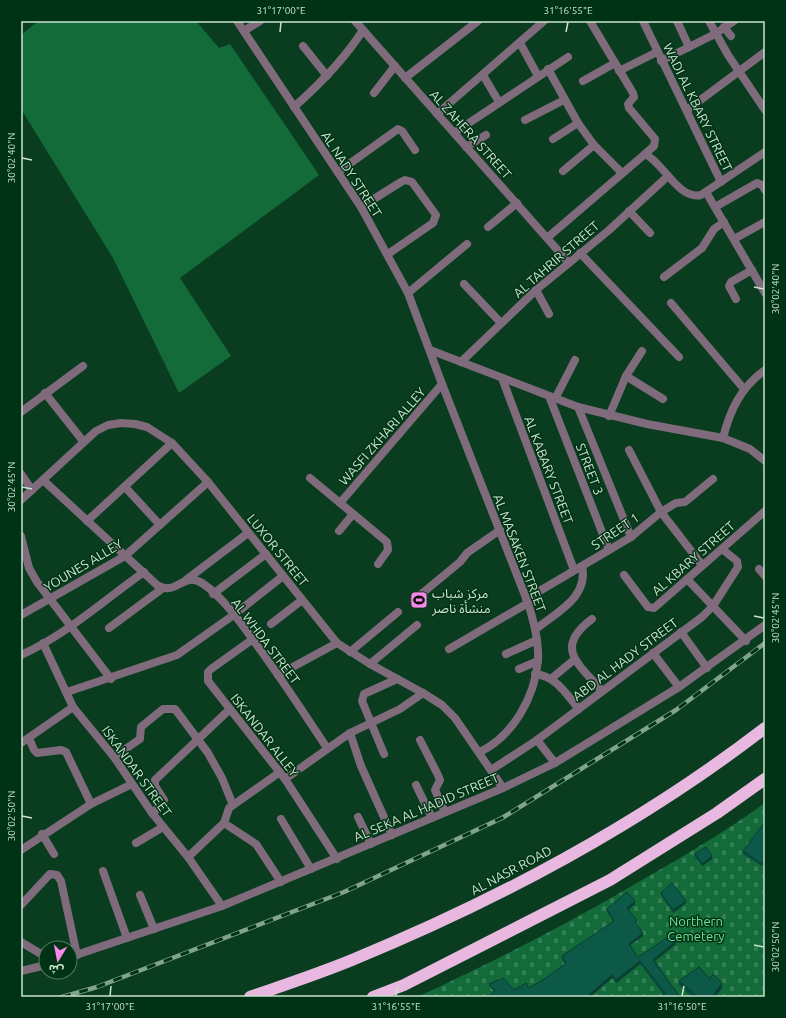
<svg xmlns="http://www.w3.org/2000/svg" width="786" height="1018" viewBox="0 0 786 1018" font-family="Ubuntu,'Noto Sans Arabic',sans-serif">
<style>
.cemetery{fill:url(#cemetery-stones)}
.garden{fill:#126b38}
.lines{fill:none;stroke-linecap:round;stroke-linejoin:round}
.street{stroke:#7f6b7b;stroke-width:8}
.highway{stroke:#e8b8e0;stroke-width:12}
.rail-casing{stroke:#81a48c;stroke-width:4.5}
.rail{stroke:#003315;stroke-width:3;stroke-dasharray:9;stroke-linecap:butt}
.wall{fill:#0b4d3d}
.shaded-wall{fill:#093e32}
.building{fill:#0d5947;stroke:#093e32}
.ticks{fill:none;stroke:#cae3cf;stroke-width:1.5}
.labels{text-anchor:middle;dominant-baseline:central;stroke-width:3;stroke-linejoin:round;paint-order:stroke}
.street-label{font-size:13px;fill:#cae3cf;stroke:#003315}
.poi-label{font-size:13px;fill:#cae3cf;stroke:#003315;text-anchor:start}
.park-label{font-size:13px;fill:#74e096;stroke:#003315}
.neatline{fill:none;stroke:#cae3cf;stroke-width:1.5}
.ticks-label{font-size:10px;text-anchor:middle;fill:#cae3cf}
</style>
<defs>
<pattern id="cemetery-stones" width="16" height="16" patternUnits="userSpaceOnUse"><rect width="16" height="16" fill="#126b38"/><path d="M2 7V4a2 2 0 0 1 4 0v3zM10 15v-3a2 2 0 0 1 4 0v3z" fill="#338054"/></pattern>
</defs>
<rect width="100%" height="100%" fill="#0a3d1f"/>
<!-- cemetery -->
<path class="cemetery" d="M765 803V997H417C494 962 569 923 642 880 684 856 726 831 765 803Z"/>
<!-- garden -->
<polygon class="garden" points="38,21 196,21 219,48 230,44 319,175 180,278 231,356 179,393 113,258 21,109 21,35"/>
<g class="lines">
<!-- street -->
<g class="street">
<path d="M237 21 361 207 408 293 442 384 528 603C534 622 539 641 538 660 535 697 513 736 480 752"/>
<polyline points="355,21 569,263"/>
<polyline points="590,21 633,93 634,97 628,104 629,108 655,139 654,146 645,154"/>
<polyline points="643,21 721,182"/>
<polyline points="677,21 689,47"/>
<polyline points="709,21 728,55 765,110"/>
<polyline points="724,27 731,36"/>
<polyline points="244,31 260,21"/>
<polyline points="520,43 538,76"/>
<polyline points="303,46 327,76"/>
<polyline points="661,61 715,34 734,21"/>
<polyline points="548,69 578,123 594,145 622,173"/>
<polyline points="619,71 657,52"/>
<polyline points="483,75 499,102"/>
<polyline points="405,78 478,21"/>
<polyline points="583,81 615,63"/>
<polyline points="374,93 395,66"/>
<path d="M294 107C320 84 344 60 363 30"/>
<polyline points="687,110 765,52"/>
<polyline points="437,114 544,21"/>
<polyline points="525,120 564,100"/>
<polyline points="454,133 568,57"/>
<polyline points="553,139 578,123"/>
<polyline points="466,147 486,135"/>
<polyline points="563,171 594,145"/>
<polyline points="338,172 398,129 402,131 415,150"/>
<polyline points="706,192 765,293"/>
<polyline points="361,207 401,182 405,180 412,182 436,215 433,223 388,254"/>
<polyline points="715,207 757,183 762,185 765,190"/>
<polyline points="629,211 650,233"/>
<polyline points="488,227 517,203"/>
<path d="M547 238 645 154C664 163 678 200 701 195L765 152"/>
<polyline points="734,239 765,222"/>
<polyline points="580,253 679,357"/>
<polyline points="664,277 702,248 714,229 724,222"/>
<polyline points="464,284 501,323"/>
<polyline points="536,290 549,314"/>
<polyline points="408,293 467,244"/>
<polyline points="736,299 729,286 731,282 752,270"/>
<polyline points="671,303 744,389"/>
<polyline points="430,350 578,407 647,424 723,438 750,449 765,461"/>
<polyline points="461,362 536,290 608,231 668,176"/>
<polyline points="626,376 663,399"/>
<polyline points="502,378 574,570"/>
<polyline points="45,393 83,441"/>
<polyline points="549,396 609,550"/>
<polyline points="555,399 575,360"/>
<polyline points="578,407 631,537"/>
<polyline points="21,412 83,366"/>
<polyline points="609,416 626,376 642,351"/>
<path d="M723 438C730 410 741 387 765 370"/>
<polyline points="629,450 661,512 702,565"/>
<polyline points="21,474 32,490"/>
<polyline points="310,478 387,542 388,550 378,564"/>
<path d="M43 480 157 585C176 597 183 571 202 583 222 596 242 624 256 644 281 678 304 713 327 748"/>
<polyline points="125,487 160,525"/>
<polyline points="21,500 96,431 108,425 121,423 135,424 147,427 172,443 208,482 337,643 370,664 423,693 442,705 455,718 503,788"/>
<polyline points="340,503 442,384"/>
<polyline points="87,521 172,443"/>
<polyline points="339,531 353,514"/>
<polyline points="21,536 29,568 37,582 111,679"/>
<polyline points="759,569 765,576"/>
<polyline points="624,575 648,607 654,608 765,511"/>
<polyline points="687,579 746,641"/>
<polyline points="186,580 248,533"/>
<polyline points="213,594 266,554"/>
<polyline points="526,599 631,537 661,512 676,503 685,502 713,479"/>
<polyline points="414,600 460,562 467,553 500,530"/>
<polyline points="21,615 125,556 208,482"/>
<path d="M592 619C553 648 579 664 602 691"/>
<polyline points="271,624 302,600"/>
<polyline points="109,628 163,588"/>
<path d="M536 629C557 612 589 597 582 566"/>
<polyline points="681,632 707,668"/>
<polyline points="253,639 211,669 208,672 208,681 285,779 337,859"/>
<polyline points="43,643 73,707 114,757 152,813 188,857 222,906"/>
<polyline points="449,649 528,603"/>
<polyline points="350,652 398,612"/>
<polyline points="653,653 679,687"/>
<polyline points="506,654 537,640"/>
<path d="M21 655C66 635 104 600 144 572"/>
<polyline points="370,664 417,625"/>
<polyline points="519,669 538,661"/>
<path d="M535 674C556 676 566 694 579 709"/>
<polyline points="278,675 337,643"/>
<polyline points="552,678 575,659"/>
<polyline points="67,692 177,655 235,614 283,576"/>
<polyline points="350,733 361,766 392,835"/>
<polyline points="29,738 34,750 37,753 61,750 66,752 91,804"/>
<polyline points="420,740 438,775 440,780 435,790 445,812"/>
<polyline points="537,740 555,763"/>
<polyline points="21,743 73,707"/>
<polyline points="384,754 362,701 364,694 397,679"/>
<polyline points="114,757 140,739 141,727 163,709 175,709 208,753 222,778 233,805"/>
<polyline points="491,770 537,740 702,617 713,606 738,567 737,561 722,549"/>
<polyline points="285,779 350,733 400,709 423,693"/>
<polyline points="416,785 432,818"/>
<polyline points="152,813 161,806 164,800 155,786 155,780 230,709"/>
<polyline points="358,817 371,844"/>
<polyline points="281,819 311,869"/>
<polyline points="224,823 256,844 281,882"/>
<polyline points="42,834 54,854"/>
<polyline points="136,843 163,827"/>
<polyline points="21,850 91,804 132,784"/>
<polyline points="188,857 224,823 229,808 280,772"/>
<polyline points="103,871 127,938"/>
<polyline points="140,895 154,929"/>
<polyline points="21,905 50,874 57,875 61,881 77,955"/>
<polyline points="21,942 46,957"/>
<polyline points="70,957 222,906 503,788 555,763 679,687 765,625"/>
<polyline points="21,971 46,965"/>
</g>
<!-- highway -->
<g class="highway">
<path d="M250 997C284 985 318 974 352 960 498 900 639 825 765 728"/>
<polyline points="373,997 404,985 610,880 717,813 765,779"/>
</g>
<!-- rail casing -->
<g class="rail-casing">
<polyline id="rail" points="62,997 97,987 344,892 502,818 676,710 765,643"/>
</g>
<!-- rail -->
<use href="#rail" class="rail"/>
</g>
<!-- wall -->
<g class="wall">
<polygon points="765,824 765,863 764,863 762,866 743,854 743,851"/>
<polygon points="695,854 712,859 702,866 695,857"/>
<polygon points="661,893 686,903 673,913 661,895"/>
<polygon points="635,904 628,909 637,923 636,924 643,936 630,945 638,957 676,944 655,961 680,997 664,995 640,964 616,983 612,978 591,996 592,997 489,997 494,991 489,986 489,984 514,990 529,988 546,978 565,964 562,959 562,956 613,922 607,912 607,909"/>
<polygon points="710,979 722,988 715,997 692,997 679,985 679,981"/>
</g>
<!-- shaded-wall -->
<g class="shaded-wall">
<polygon points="712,856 712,859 702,866 702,864"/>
<polygon points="764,860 764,863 762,866 762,864"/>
<polygon points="635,901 635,904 627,911 627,908"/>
<polygon points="686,901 686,903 673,913 673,910"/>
<polygon points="643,933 643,936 629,946 629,944"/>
<polygon points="676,941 676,944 653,962 653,960"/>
<polygon points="640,961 640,964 616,983 616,980"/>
<polygon points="612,975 612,978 590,997 590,994"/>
<polygon points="722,983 722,988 715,997 712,997"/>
</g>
<!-- building -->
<g class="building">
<polygon points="764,823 765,824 765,861 764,860 762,864 743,851"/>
<polygon points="706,847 712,856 702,864 695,854"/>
<polygon points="672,883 686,901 673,910 661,893"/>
<polygon points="627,892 635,901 627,908 637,920 635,922 643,933 629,944 638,957 671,935 676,941 653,960 680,997 664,997 663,995 665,993 640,961 616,980 612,975 590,994 592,997 569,997 568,996 566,997 489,997 495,990 489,984 503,978 514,990 526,983 529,988 546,978 566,963 562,956 614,921 607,909"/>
<polygon points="699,967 710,979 713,974 722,983 712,997 698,997 679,981"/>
</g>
<!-- ticks -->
<path class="ticks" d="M280 32 281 22M566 32 568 22M22 158 32 160M754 287 764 289M22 487 32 489M754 616 764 618M22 816 32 818M754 945 764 947M110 996 111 986M396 996 398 986M682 996 684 986"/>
<!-- icons -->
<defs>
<g id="stadium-square" transform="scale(0.9)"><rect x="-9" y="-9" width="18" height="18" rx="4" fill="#f888ea" stroke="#003315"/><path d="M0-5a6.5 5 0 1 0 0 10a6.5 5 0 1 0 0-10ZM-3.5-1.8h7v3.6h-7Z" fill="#111"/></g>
</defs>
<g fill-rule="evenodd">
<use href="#stadium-square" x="419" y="600"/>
</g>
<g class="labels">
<!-- street labels -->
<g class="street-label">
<text transform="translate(698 107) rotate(64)">WADI AL KBARY STREET</text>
<text transform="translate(471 134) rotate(48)">AL ZAHERA STREET</text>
<text transform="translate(352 174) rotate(57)">AL NADY STREET</text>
<text transform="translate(556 259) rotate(-41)">AL TAHRIR STREET</text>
<text transform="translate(382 436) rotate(-49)">WASFI ZKHARI ALLEY</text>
<text transform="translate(590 469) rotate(69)">STREET 3</text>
<text transform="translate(549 470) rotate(69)">AL KABARY STREET</text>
<text transform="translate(615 531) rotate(-34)">STREET 1</text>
<text transform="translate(278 550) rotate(51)">LUXOR STREET</text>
<text transform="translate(520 553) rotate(69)">AL MASAKEN STREET</text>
<text transform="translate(693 558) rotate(-41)">AL KBARY STREET</text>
<text transform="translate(83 565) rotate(-31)">YOUNES ALLEY</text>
<text transform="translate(266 641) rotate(53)">AL WHDA STREET</text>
<text transform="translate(625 659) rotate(-37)">ABD AL HADY STREET</text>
<text transform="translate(265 735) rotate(52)">ISKANDAR ALLEY</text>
<text transform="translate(137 771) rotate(54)">ISKANDAR STREET</text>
<text transform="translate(426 807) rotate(-23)">AL SEKA AL HADID STREET</text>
<text transform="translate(511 870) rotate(-28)">AL NASR ROAD</text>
</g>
<!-- poi labels -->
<g class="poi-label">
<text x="432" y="593">مركز شباب<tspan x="432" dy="15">منشأة ناصر</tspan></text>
</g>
<!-- park labels -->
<g class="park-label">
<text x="696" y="921">Northern<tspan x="696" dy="15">Cemetery</tspan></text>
</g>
</g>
<!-- border -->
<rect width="786" height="1018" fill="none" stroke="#003315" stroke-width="44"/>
<!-- north arrow -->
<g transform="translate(58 960) rotate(190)"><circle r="19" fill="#003315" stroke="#51795f"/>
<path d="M0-3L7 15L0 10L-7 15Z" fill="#f888ea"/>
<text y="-6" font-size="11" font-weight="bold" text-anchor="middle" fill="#cae3cf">ش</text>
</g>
<rect x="22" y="22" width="742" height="974" class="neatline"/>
<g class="ticks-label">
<text x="281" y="14">31°17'00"E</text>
<text x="568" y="14">31°16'55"E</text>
<text transform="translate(11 158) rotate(-90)" y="4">30°02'40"N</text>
<text transform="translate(775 289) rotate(-90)" y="4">30°02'40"N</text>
<text transform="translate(11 487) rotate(-90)" y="4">30°02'45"N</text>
<text transform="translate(775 618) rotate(-90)" y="4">30°02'45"N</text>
<text transform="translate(11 816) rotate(-90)" y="4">30°02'50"N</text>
<text transform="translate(775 947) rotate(-90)" y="4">30°02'50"N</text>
<text x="110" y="1010">31°17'00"E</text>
<text x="396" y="1010">31°16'55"E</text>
<text x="682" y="1010">31°16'50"E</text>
</g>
</svg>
